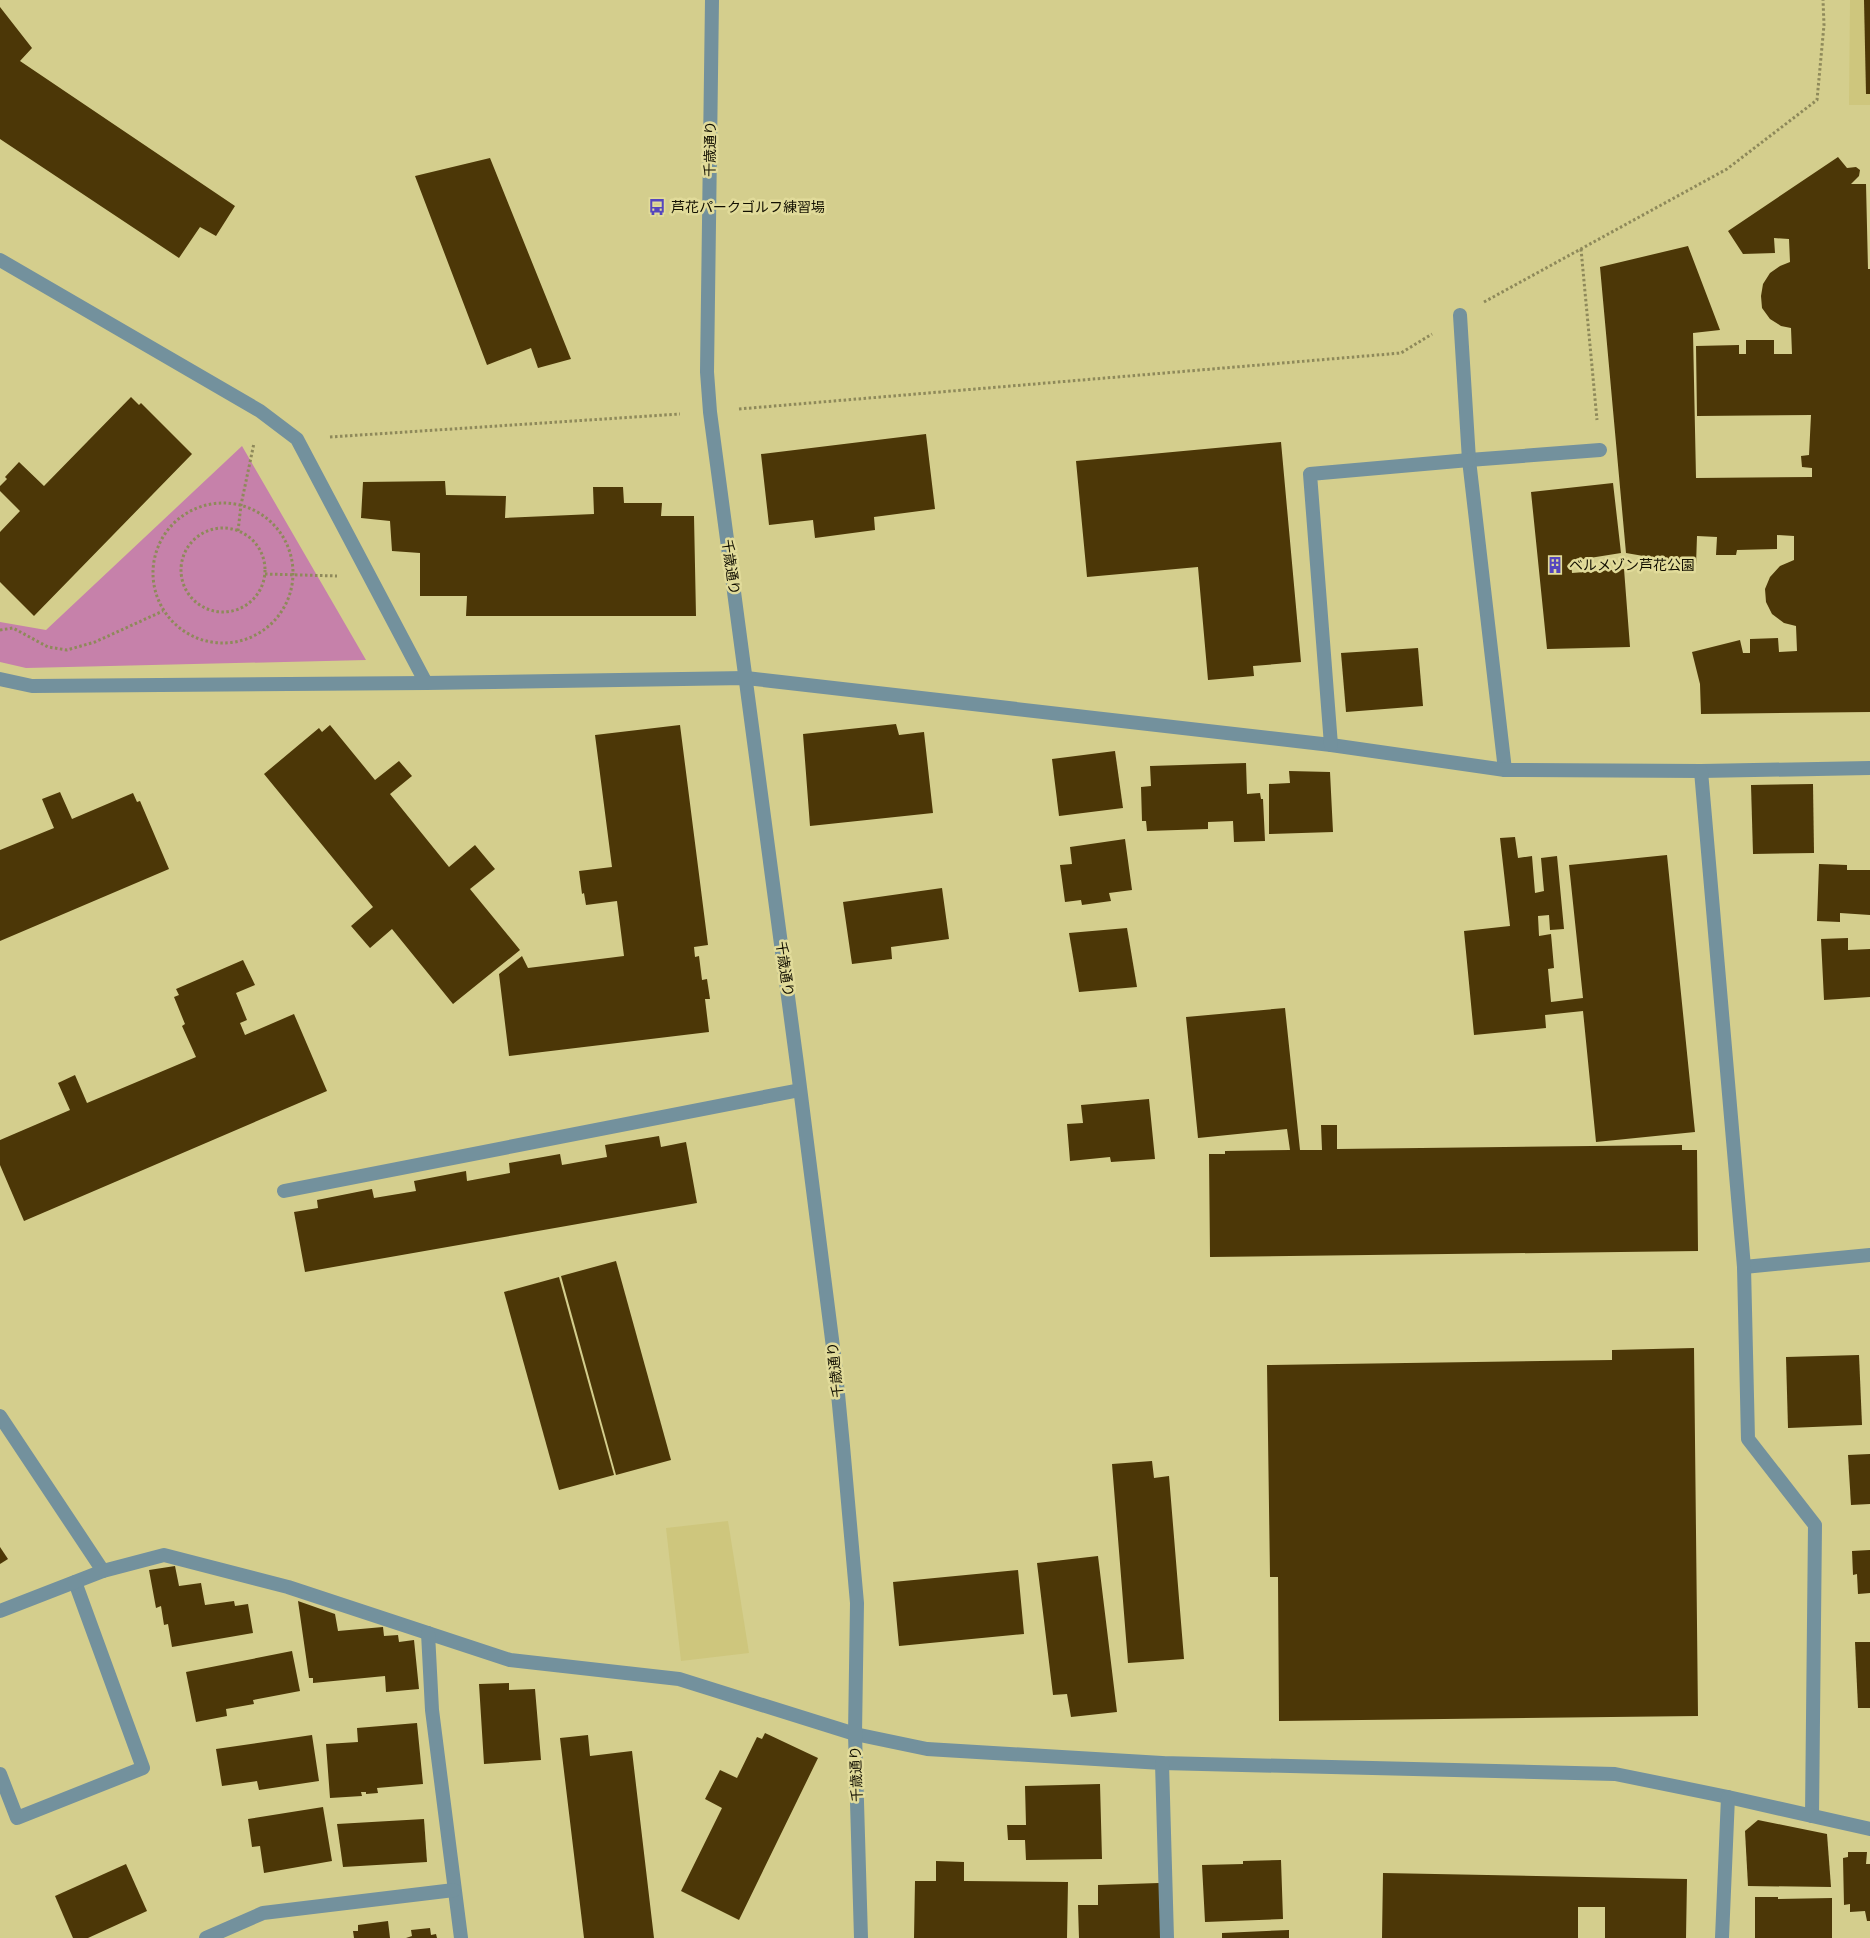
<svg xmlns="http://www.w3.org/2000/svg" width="1870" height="1938" viewBox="0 0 1870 1938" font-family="'DM Sans','Noto Sans JP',sans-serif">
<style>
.built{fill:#cec67d}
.green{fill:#c681aa}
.building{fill:#4c3707}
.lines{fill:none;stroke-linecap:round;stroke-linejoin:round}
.path{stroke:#8e895a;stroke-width:3;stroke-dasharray:2.5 2.5;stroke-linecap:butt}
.service{stroke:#73919d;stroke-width:14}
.minor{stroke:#73919d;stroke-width:14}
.tertiary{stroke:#73919d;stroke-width:14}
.labels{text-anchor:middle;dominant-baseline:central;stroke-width:5;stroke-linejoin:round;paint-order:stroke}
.street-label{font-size:14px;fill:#120f00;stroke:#e1db9a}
.poi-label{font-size:14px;fill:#120f00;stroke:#e1db9a;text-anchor:start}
</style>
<rect width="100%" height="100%" fill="#d4ce8d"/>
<!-- built -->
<g class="built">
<polygon points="1850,0 1870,0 1870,105 1849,105"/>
<polygon points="728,1521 749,1653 681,1661 666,1528"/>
</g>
<!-- green -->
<polygon class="green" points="242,446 366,660 26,668 0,662 0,622 46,630"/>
<!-- building -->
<g class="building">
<polygon points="1864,0 1870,0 1870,94 1866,94"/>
<polygon points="0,7 32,48 20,61 235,206 216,236 200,227 179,258 0,139"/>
<polygon points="1838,157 1847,168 1856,167 1860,170 1859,176 1851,184 1866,184 1868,269 1870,269 1870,712 1701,714 1700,684 1692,652 1740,640 1743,653 1750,653 1750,639 1778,638 1779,652 1797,651 1796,626 1784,623 1772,614 1766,602 1765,589 1770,577 1780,566 1794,560 1794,536 1777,535 1777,549 1737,550 1736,555 1716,555 1717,537 1697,536 1696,565 1626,553 1600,267 1688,246 1720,330 1693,333 1696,478 1812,477 1812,468 1802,467 1801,456 1809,455 1811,415 1697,416 1696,346 1739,345 1739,354 1746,354 1746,340 1774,340 1774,354 1792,354 1791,328 1781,326 1770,319 1762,308 1761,296 1763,284 1770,273 1780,266 1790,262 1789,239 1774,238 1775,253 1743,254 1728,231"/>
<polygon points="490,158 571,359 538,368 531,348 487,365 415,176"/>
<polygon points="131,397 139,405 141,403 192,454 34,616 0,582 0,532 20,511 0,491 0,486 7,479 5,477 19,462 44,486"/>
<polygon points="926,434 935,509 874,517 875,530 815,538 813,520 769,525 761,454"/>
<polygon points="1281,442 1301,662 1253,666 1254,676 1208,680 1198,567 1087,577 1076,461"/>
<polygon points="445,481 446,495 506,496 505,518 594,514 593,487 623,487 624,503 662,503 661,516 694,516 696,616 466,616 467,596 420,596 420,553 392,551 390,521 361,518 363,482"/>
<polygon points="1613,483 1621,553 1571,561 1572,573 1624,569 1630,647 1547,649 1531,492"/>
<polygon points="1418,648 1423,706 1346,712 1341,653"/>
<polygon points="896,724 899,735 924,732 933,813 810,826 803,734"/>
<polygon points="330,725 375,780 399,761 412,776 390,794 449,867 475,845 495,869 470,889 520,950 453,1004 392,929 370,948 351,926 373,907 264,774 319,728 322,732"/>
<polygon points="680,725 708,945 694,947 695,957 699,956 702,980 707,979 710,999 705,999 709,1032 509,1056 499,974 522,956 528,968 624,956 617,901 586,905 584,893 582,894 579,871 612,867 595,735"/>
<polygon points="1115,751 1123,808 1059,816 1052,759"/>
<polygon points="1246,763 1247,794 1260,793 1261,799 1263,799 1265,841 1234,842 1233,821 1208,822 1208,829 1147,831 1146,821 1142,821 1141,787 1151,786 1150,766"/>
<polygon points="1289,771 1330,772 1333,832 1269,834 1269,784 1290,783"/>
<polygon points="1813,784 1814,853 1753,854 1751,785"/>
<polygon points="60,792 72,819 133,793 137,802 140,801 169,869 0,941 0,850 54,828 42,799"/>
<polygon points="1515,837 1518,858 1532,856 1535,893 1544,891 1541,858 1557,856 1564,929 1550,930 1549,915 1538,916 1539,936 1551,934 1554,968 1548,969 1551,1002 1583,998 1569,865 1667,855 1695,1132 1596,1142 1583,1011 1545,1015 1546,1028 1474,1035 1464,931 1510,926 1500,838"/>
<polygon points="1125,839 1132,890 1109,893 1111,901 1082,905 1081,900 1065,902 1060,865 1072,864 1070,847"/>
<polygon points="1819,864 1847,865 1847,870 1870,870 1870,915 1840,913 1840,922 1817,921"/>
<polygon points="942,888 949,939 891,947 892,959 852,964 843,902"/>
<polygon points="1127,928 1137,987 1079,992 1069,933"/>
<polygon points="1848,938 1848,950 1870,949 1870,997 1824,1000 1821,939"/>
<polygon points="243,960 255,985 236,993 247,1020 240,1023 245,1035 294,1014 327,1091 24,1221 0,1165 0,1140 70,1110 58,1083 75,1075 87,1103 196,1057 182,1026 185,1024 174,997 179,995 176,989"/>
<polygon points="1285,1008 1300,1150 1322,1150 1321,1125 1337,1125 1337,1149 1682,1145 1682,1150 1697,1150 1698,1251 1210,1257 1209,1154 1225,1154 1225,1151 1290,1150 1287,1129 1198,1138 1186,1017"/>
<polygon points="1149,1099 1155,1159 1111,1162 1110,1157 1070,1161 1067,1124 1083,1123 1081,1105"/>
<polygon points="659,1136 661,1147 686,1142 697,1203 305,1272 294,1212 318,1208 317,1200 372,1189 374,1198 416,1191 414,1181 466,1171 467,1181 510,1173 509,1163 560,1154 562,1165 607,1157 605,1145"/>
<polygon points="616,1261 671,1460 616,1475 561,1276"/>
<polygon points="559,1277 614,1475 559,1490 504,1292"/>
<polygon points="1694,1348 1698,1716 1279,1721 1278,1577 1270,1577 1267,1365 1612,1360 1612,1350"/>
<polygon points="1859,1355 1862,1425 1788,1428 1786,1357"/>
<polygon points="1870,1454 1870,1504 1851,1505 1848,1455"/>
<polygon points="1152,1461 1154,1478 1169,1476 1184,1659 1128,1663 1112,1464"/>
<polygon points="0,1547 8,1559 0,1564"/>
<polygon points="1870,1550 1870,1593 1858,1594 1857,1574 1853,1575 1852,1551"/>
<polygon points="1098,1556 1117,1712 1071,1717 1067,1694 1053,1695 1037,1563"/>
<polygon points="175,1566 179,1586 201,1583 205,1605 234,1601 235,1606 248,1604 253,1633 172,1647 168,1624 164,1625 161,1606 156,1608 149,1570"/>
<polygon points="1018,1570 1024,1634 899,1646 893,1582"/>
<polygon points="298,1601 335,1614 338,1631 383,1627 384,1636 398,1635 399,1642 414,1640 419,1689 386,1692 385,1676 313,1683 313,1678 309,1678"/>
<polygon points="1855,1642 1870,1642 1870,1708 1858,1708"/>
<polygon points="292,1651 300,1691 253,1700 254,1704 226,1709 227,1716 196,1722 186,1672"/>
<polygon points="509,1683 509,1690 535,1689 541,1760 484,1764 479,1684"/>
<polygon points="417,1723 423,1784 377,1788 378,1793 366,1794 366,1792 361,1792 362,1796 330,1798 326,1744 358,1742 357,1728"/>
<polygon points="765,1733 818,1758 739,1920 681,1891 722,1808 705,1799 720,1770 737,1778 757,1737 762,1739"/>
<polygon points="312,1735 319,1781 259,1790 257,1781 222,1786 216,1749"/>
<polygon points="588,1735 590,1756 632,1751 654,1938 584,1938 560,1738"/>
<polygon points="1100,1784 1102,1859 1026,1860 1025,1840 1008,1840 1007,1825 1026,1825 1025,1786"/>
<polygon points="323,1807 332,1861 264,1873 260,1846 252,1847 248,1819"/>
<polygon points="424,1819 427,1862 343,1867 337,1824"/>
<polygon points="1758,1820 1827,1834 1831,1887 1748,1886 1745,1831"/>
<polygon points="1848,1852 1867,1852 1866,1864 1870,1864 1870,1921 1867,1921 1865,1911 1850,1912 1850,1904 1844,1905 1843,1858 1848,1857"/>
<polygon points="1281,1860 1283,1919 1205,1922 1202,1865 1243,1864 1243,1861"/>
<polygon points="936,1861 964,1862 964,1881 1068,1882 1067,1938 914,1938 915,1881 936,1881"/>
<polygon points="126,1864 147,1911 88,1938 73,1938 55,1896"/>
<polygon points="1383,1873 1687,1879 1686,1938 1605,1938 1605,1907 1578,1907 1578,1938 1382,1938"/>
<polygon points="1159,1883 1161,1938 1079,1938 1078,1905 1098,1905 1098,1885"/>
<polygon points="1755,1897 1778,1897 1778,1899 1832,1898 1832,1938 1755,1938"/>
<polygon points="388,1921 390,1938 354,1938 353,1931 358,1931 358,1925"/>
<polygon points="430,1928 431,1935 436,1934 437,1938 406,1938 412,1936 411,1930"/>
<polygon points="1289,1930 1289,1938 1222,1938 1222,1933"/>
</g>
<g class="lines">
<!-- path -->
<g class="path">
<polyline points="1581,249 1597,420"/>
<polyline points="1484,302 1727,169 1817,100 1824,25 1823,0"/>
<polyline points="739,409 1401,353 1432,334"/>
<polyline points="330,437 680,414"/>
<circle cx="223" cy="573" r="70"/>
<circle cx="223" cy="570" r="42"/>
<polyline points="238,531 241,505 254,443"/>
<polyline points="265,574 337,576"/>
<polyline points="0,630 13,628 48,647 67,650 95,642 163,611"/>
</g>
<!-- service -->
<g class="service">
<polyline points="1469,460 1600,450"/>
<polyline points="284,1191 800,1090"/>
<polyline points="1744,1267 1870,1255"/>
<polyline points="0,1774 17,1818 143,1768 75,1582"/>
</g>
<!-- minor -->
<g class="minor">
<polyline points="0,260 260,411 297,439 426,683"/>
<polyline points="1460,315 1469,460 1505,770"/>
<polyline points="0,679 32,686 426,683 746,678 1331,745 1505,770 1701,771 1870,768"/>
<polyline points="1331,745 1310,474 1469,460"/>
<polyline points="1701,771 1744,1267 1748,1439 1815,1525 1812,1816"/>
<polyline points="0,1416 103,1571"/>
<polyline points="0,1611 103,1571 164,1555 288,1587 510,1660 679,1679 855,1734 927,1749 1162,1763 1615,1774 1728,1797 1870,1829"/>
<polyline points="428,1633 432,1710 461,1938"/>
<polyline points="1162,1763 1167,1938"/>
<polyline points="206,1938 263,1913 454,1890"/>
<polyline points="1722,1938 1728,1797"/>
</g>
<!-- tertiary -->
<polyline class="tertiary" points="712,0 707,372 710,412 797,1064 835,1363 843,1446 857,1603 855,1734 861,1938"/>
</g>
<!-- icons -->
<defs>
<g id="bus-bare" transform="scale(1.35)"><path d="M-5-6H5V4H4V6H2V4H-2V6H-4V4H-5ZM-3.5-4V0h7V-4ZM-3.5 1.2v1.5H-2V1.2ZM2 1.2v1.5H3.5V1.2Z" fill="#5546be" stroke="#e1db9a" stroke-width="2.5" paint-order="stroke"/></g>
<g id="building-bare" transform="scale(1.35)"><path d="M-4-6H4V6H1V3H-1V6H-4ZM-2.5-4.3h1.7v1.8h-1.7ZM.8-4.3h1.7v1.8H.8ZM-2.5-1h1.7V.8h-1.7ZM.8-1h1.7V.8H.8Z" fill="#5546be" stroke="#e1db9a" stroke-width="2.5" paint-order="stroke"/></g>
</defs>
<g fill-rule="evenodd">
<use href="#bus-bare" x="657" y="207"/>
<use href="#building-bare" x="1555" y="565"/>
</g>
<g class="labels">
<!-- street labels -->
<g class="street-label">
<text transform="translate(710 149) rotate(-89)">千歳通り</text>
<text transform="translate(731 567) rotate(82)">千歳通り</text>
<text transform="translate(785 969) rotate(82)">千歳通り</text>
<text transform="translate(835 1370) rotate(-96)">千歳通り</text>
<text transform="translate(856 1774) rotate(-92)">千歳通り</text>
</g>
<!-- poi labels -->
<g class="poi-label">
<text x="671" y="207">芦花パークゴルフ練習場</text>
<text x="1569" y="565">ベルメゾン芦花公園</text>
</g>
</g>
</svg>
